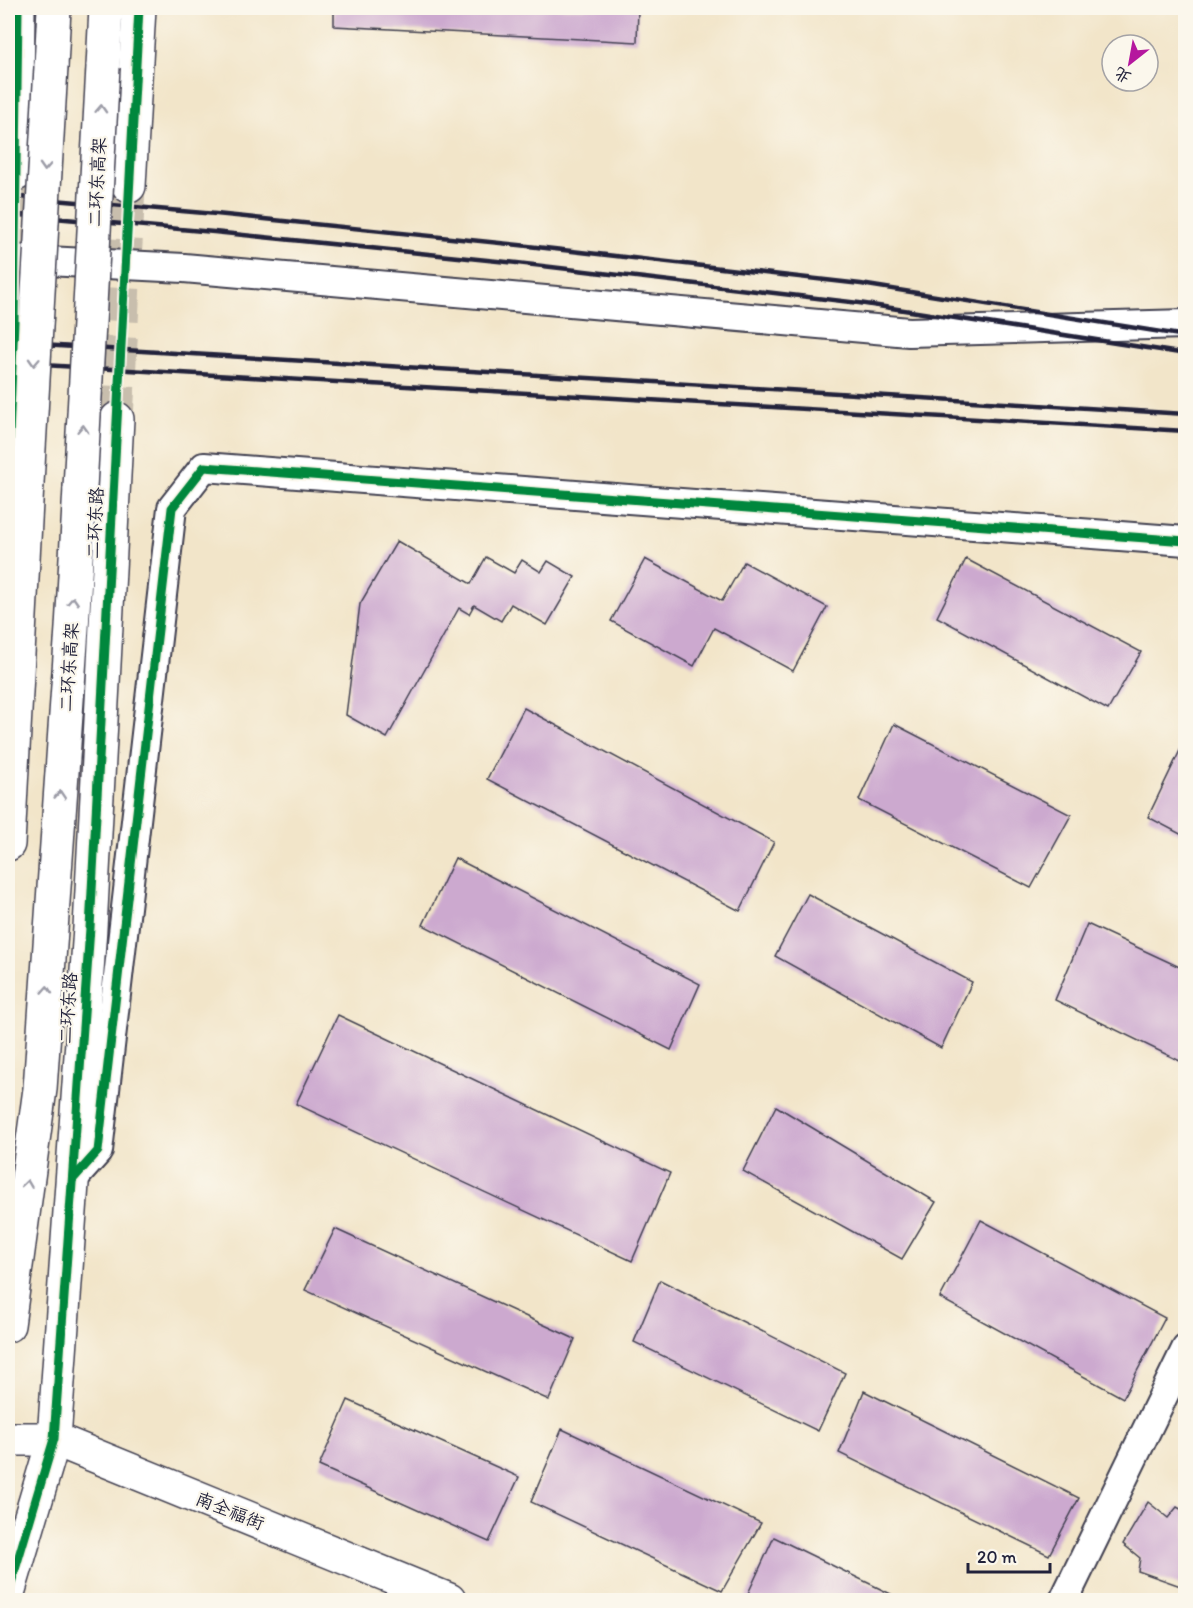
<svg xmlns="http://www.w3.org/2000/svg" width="1193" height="1608" viewBox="0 0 1193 1608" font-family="Itim,'LXGW WenKai TC',sans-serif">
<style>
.building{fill:#cca9cf}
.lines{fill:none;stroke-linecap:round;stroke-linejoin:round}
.highway-tunnel{stroke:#c8bead;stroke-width:33;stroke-dasharray:33 16;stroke-linecap:butt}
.street-casing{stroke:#413f50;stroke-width:32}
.secondary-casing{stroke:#413f50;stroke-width:36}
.highway-casing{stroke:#413f50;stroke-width:36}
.street{stroke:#fff;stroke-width:28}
.secondary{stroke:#fff;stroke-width:33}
.highway{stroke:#fff;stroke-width:33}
.rail{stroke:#22223b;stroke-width:4.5}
.highway-bridge-casing{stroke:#413f50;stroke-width:36;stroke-linecap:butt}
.highway-bridge{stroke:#fff;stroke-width:33}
.cycleway-casing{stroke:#fbf7ec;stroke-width:13}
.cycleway{stroke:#00873e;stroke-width:9}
.oneway{stroke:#9c9ca7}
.labels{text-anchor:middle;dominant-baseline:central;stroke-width:4.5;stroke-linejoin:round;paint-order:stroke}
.street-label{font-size:18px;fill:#22223b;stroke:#fbf7ec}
</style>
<rect width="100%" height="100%" fill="#fbf7ec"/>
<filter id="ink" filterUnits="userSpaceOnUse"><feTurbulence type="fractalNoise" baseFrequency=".0167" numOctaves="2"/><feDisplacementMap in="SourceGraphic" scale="12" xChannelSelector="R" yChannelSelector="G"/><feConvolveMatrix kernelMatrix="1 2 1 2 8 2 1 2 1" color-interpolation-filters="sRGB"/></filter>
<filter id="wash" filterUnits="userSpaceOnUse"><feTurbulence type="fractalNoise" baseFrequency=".008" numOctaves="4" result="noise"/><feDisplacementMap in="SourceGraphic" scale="24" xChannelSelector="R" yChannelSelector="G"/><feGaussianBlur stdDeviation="1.35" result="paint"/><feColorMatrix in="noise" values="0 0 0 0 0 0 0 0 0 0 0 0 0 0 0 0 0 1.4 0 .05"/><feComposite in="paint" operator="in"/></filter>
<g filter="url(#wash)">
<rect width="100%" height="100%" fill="#f2e5c9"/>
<g id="blocks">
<!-- building -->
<g class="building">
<polygon points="334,8 638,8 637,42 334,26"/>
<polygon points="397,541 471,584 486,557 514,573 522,560 541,572 548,561 575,577 547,625 511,604 501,621 474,605 469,614 459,608 387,738 346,715 360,604"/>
<polygon points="645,559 722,601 744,562 827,607 793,671 714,628 694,666 611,621"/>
<polygon points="966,559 1141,652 1108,710 937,617"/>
<polygon points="524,708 774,842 740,911 487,779"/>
<polygon points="894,724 1071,815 1031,888 859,800"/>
<polygon points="1186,738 1186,837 1148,817"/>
<polygon points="455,858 700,984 671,1050 423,925"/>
<polygon points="808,894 972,982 941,1048 775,956"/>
<polygon points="1087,924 1186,970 1186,1064 1055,1000"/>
<polygon points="338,1015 670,1173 632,1261 296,1104"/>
<polygon points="776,1106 936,1202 902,1259 743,1171"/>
<polygon points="981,1220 1165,1318 1123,1398 940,1298"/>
<polygon points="335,1229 575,1339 549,1400 305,1290"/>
<polygon points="660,1280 845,1373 818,1431 634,1342"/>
<polygon points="864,1391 1079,1498 1049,1555 839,1453"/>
<polygon points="348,1400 519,1477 489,1542 319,1466"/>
<polygon points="562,1429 761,1523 722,1591 531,1502"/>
<polygon points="1148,1502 1168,1518 1177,1507 1186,1512 1186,1588 1138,1571 1140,1558 1123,1544"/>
<polygon points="774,1537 903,1600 745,1600"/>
</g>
</g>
</g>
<g filter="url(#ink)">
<use href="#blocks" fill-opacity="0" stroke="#413f50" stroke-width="1.5"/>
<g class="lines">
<!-- highway-tunnel -->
<g class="highway-tunnel">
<polyline points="10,409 14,322 16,174"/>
<polyline points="117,419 129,186"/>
</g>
<!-- street casing -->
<g class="street-casing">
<g id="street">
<polyline points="8,259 184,268 909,332 1186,324"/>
<polyline points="73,1179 98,1151 172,508 204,467 1186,541"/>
<polyline points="1064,1600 1186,1349"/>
</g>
</g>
<!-- secondary casing -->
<g class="secondary-casing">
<polyline id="secondary" points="8,1439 54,1439 449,1600"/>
</g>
<!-- highway casing -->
<g class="highway-casing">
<g id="highway">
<polyline points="51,67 54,8"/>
<polyline points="103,67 106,8"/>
<polyline points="16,174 18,8"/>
<polyline points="129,186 139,8"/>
<polyline points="8,457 10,409"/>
<polyline points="8,844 27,483"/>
<polyline points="8,1325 40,1089 72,628 80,488"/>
<polyline points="8,1593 54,1439 90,928 117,419"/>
</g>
</g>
<!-- street -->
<use href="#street" class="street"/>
<!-- secondary -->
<use href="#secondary" class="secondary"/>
<!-- highway -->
<use href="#highway" class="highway"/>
<!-- rail -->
<g class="rail">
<polyline points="8,196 216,214 519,245 861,284 1186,336"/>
<polyline points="8,214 214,232 517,263 859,303 1186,354"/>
<polyline points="8,343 1186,414"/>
<polyline points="8,363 1186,431"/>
</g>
<!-- highway-bridge casing -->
<g class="highway-bridge-casing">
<g id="highway-bridge">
<polyline points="27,483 51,67"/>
<polyline points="80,488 103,67"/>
</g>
</g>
<!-- highway-bridge -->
<use href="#highway-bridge" class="highway-bridge"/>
<!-- cycleway casing -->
<g class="cycleway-casing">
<g id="cycleway">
<polyline points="8,457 14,322 18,8"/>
<polyline points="73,1179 98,1151 172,508 204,467 1186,541"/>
<polyline points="8,1593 54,1439 90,928 139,8"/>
</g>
</g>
<!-- cycleway -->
<use href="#cycleway" class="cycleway"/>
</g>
<!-- one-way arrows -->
<defs><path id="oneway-chevron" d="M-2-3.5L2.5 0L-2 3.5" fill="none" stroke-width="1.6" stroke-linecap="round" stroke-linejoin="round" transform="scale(1.5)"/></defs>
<g class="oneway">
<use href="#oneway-chevron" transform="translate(101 109) rotate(-87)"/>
<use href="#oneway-chevron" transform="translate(45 167) rotate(93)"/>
<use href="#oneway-chevron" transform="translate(34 362) rotate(93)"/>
<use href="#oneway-chevron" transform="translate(83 429) rotate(-87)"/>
<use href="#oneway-chevron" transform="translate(73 601) rotate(-87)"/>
<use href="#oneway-chevron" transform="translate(60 795) rotate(-86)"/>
<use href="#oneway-chevron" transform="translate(47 990) rotate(-86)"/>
<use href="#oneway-chevron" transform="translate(27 1184) rotate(-82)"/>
</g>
</g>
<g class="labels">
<!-- street labels -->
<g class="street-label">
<text transform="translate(97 182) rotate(-87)">二环东高架</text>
<text transform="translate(95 523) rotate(-87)">二环东路</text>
<text transform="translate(69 667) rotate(-86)">二环东高架</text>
<text transform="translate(68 1008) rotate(-86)">二环东路</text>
<text transform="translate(230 1511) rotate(22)">南全福街</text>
</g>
</g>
<!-- margin -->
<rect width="1193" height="1608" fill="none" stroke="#fbf7ec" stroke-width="30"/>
<!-- north arrow -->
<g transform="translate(1130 63) rotate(211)"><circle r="28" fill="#fbf7ec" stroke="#a4a2a5" stroke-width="1.5"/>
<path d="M0-4.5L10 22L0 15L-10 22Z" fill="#b5179e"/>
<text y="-9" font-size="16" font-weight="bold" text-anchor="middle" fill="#22223b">北</text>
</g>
<!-- scale -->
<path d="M968 1563v9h82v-9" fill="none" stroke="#22223b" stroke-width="3"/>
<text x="977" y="1563" font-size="18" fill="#22223b" stroke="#fbf7ec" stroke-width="4.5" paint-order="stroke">20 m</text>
</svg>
